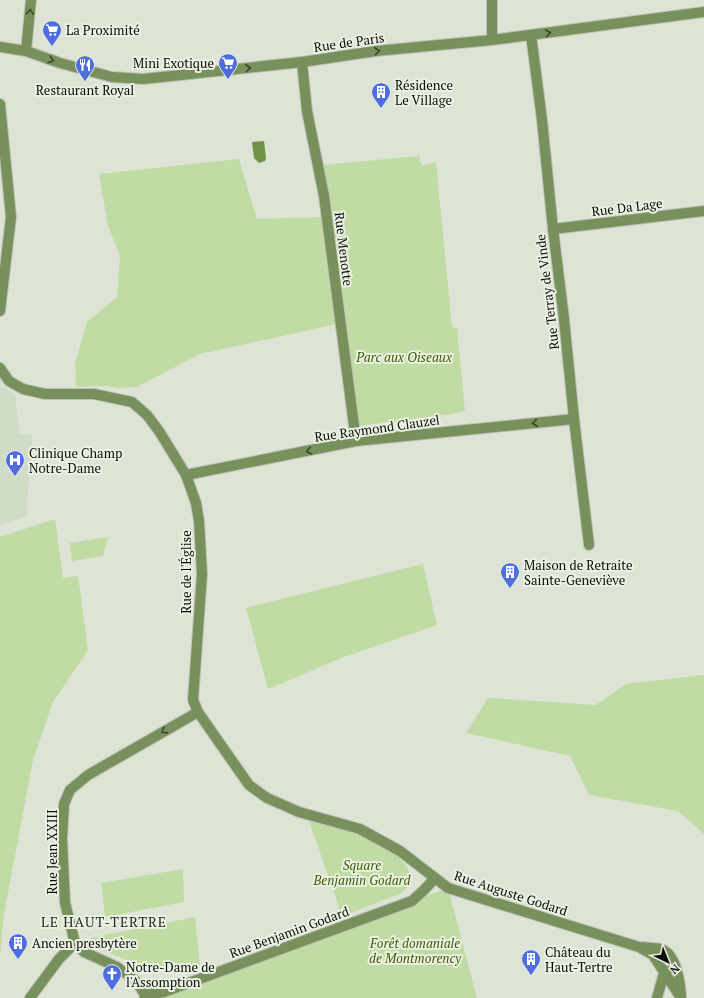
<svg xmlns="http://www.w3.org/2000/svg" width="704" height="998" viewBox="0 0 704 998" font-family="'PT Serif',serif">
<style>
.built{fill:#d1dcc6}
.green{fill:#c1dba5}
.water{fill:#709243}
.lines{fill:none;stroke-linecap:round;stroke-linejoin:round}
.minor-casing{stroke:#bcc2b4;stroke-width:12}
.minor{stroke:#78905c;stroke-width:10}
.oneway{stroke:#3d482e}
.labels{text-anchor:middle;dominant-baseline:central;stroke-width:4;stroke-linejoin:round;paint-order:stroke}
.poi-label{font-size:13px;fill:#0c0e09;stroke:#eaf1e2;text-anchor:start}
.street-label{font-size:13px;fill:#0c0e09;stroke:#eaf1e2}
.park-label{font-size:13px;font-style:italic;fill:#3e5c00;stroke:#eaf1e2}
.neighbourhood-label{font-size:14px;letter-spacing:1px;fill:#282d22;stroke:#eaf1e2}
</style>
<rect width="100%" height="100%" fill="#dde4d5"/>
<!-- built -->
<polygon class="built" points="0,387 5,388 15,394 20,434 33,436 26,517 0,525"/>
<!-- green -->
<g class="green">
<polygon points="419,156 422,166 436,162 452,327 457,328 465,411 451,414 357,426 323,165"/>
<polygon points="239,159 257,219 327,217 341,323 200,354 137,387 119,388 105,386 76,387 75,364 87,322 117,297 120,256 108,226 99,174"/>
<polygon points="55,519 63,578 78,576 88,650 53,702 33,760 4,914 0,956 0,537"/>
<polygon points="108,537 103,556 72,561 70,543"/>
<polygon points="423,564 437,625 344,657 268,689 246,608"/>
<polygon points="704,675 704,834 678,811 589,795 570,756 466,733 488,698 596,705 626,684"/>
<polygon points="309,821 359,834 399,856 408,869 411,880 408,886 402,893 342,916"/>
<polygon points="183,869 184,902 105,917 101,883"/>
<polygon points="448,888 477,998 150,998 412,901"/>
<polygon points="195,917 200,965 156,966 137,964 104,951 97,945 91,938"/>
</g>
<!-- water -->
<polygon class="water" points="264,141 266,158 265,161 259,163 254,158 252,142"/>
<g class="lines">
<!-- minor casing -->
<g class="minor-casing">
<g id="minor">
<polyline points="492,0 492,40"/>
<polyline points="531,35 542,120 553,229 564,319 574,419 589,545"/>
<polyline points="0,47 26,51 60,63 112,77 143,79 302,62 376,51 492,40 704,12"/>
<polyline points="26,51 31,0"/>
<polyline points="302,62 307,111 324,196 356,441"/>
<polyline points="0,104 11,217 0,311"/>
<polyline points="553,229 704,211"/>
<polyline points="0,368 9,381 23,389 45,394 94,394 132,402 147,415 159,431 186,475 196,503 199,521 202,574 193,700 198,712 249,785 267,798 299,812 360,829 400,851 448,888 639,947 653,955 681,998"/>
<polyline points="186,475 356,441 574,419"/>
<path d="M643 947C648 948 656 948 661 949 677 954 680 983 681 996"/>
<polyline points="144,993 154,994 164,992 412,901 424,890 435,878"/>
<polyline points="30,998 59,959 75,943"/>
<polyline points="145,998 144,993 135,980 117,967 84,952 75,943 65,903 62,839 64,804 70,790 88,775 198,712"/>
<polyline points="657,998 664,973 667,971"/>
</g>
</g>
<!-- minor -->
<use href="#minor" class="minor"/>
</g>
<!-- one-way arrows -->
<defs><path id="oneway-chevron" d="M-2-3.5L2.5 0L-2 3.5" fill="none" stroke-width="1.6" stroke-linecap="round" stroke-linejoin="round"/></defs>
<g class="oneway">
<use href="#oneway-chevron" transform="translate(30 12) rotate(-84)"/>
<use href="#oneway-chevron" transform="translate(548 33) rotate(-7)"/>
<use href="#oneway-chevron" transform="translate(377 51) rotate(-6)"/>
<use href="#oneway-chevron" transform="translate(51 60) rotate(18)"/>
<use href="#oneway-chevron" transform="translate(248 68) rotate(-6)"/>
<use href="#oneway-chevron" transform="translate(535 423) rotate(174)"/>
<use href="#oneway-chevron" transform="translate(309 451) rotate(169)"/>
<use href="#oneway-chevron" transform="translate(164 731) rotate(148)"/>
</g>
<!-- icons -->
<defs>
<g id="supermarket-pin" transform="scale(1)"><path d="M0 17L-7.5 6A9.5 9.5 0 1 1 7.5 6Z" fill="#4d6de1" stroke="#eaf1e2"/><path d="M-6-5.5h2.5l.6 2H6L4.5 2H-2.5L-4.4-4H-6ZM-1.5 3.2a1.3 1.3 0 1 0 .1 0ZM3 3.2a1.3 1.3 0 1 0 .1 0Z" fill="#fff"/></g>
<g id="restaurant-pin" transform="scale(1)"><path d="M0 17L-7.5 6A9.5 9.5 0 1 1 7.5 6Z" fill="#4d6de1" stroke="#eaf1e2"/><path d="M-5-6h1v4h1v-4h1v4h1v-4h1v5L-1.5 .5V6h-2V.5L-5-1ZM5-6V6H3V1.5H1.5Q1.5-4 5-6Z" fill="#fff"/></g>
<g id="building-pin" transform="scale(1)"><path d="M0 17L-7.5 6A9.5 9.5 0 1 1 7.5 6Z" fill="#4d6de1" stroke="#eaf1e2"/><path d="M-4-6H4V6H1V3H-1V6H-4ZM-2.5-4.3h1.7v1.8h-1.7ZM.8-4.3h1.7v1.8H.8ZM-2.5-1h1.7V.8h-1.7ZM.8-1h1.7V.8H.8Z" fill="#fff"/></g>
<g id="hospital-pin" transform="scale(1)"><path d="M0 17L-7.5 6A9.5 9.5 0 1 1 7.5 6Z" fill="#4d6de1" stroke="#eaf1e2"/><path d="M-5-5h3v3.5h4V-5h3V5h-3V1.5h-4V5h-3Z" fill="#fff"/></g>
<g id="church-pin" transform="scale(1)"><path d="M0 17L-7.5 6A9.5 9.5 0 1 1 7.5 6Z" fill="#4d6de1" stroke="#eaf1e2"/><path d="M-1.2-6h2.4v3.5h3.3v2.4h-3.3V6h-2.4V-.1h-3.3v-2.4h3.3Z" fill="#fff"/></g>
</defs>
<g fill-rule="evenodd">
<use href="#supermarket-pin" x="52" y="30"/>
<use href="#supermarket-pin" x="228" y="63"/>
<use href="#restaurant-pin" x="85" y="65"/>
<use href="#building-pin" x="381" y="92"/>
<use href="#hospital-pin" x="15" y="460"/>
<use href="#building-pin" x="510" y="572"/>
<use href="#building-pin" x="18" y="943"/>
<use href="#building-pin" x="531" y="959"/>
<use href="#church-pin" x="112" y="974"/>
</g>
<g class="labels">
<!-- poi labels -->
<g class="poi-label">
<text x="66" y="30">La Proximité</text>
<text x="214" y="63" text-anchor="end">Mini Exotique</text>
<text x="395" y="85">Résidence<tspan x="395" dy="15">Le Village</tspan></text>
<text x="85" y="90" text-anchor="middle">Restaurant Royal</text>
<text x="29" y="453">Clinique Champ<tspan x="29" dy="15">Notre-Dame</tspan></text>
<text x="524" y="565">Maison de Retraite<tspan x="524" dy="15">Sainte-Geneviève</tspan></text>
<text x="32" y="943">Ancien presbytère</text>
<text x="545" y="952">Château du<tspan x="545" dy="15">Haut-Tertre</tspan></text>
<text x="126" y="967">Notre-Dame de<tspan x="126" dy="15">l'Assomption</tspan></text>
</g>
<!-- street labels -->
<g class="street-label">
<text transform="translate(349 42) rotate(-8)">Rue de Paris</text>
<text transform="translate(627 207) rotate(-7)">Rue Da Lage</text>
<text transform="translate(344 249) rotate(83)">Rue Menotte</text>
<text transform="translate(547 292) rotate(-97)">Rue Terray de Vinde</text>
<text transform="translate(377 428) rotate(-8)">Rue Raymond Clauzel</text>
<text transform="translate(186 572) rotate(-90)">Rue de l'Église</text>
<text transform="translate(52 852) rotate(-90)">Rue Jean XXIII</text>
<text transform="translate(511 893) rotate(18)">Rue Auguste Godard</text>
<text transform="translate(289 932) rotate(-20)">Rue Benjamin Godard</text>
</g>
<!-- park labels -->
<g class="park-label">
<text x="404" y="357">Parc aux Oiseaux</text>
<text x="362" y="865">Square<tspan x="362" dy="15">Benjamin Godard</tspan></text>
<text x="415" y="943">Forêt domaniale<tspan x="415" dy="15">de Montmorency</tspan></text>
</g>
<!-- neighbourhood labels -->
<g class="neighbourhood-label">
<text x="104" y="921">LE HAUT-TERTRE</text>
</g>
</g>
<!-- north arrow -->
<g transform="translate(668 962) rotate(137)" stroke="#eaf1e2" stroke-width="3" paint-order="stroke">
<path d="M0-3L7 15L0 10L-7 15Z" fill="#0c0e09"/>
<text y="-6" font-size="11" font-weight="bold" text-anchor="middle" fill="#0c0e09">N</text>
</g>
</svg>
